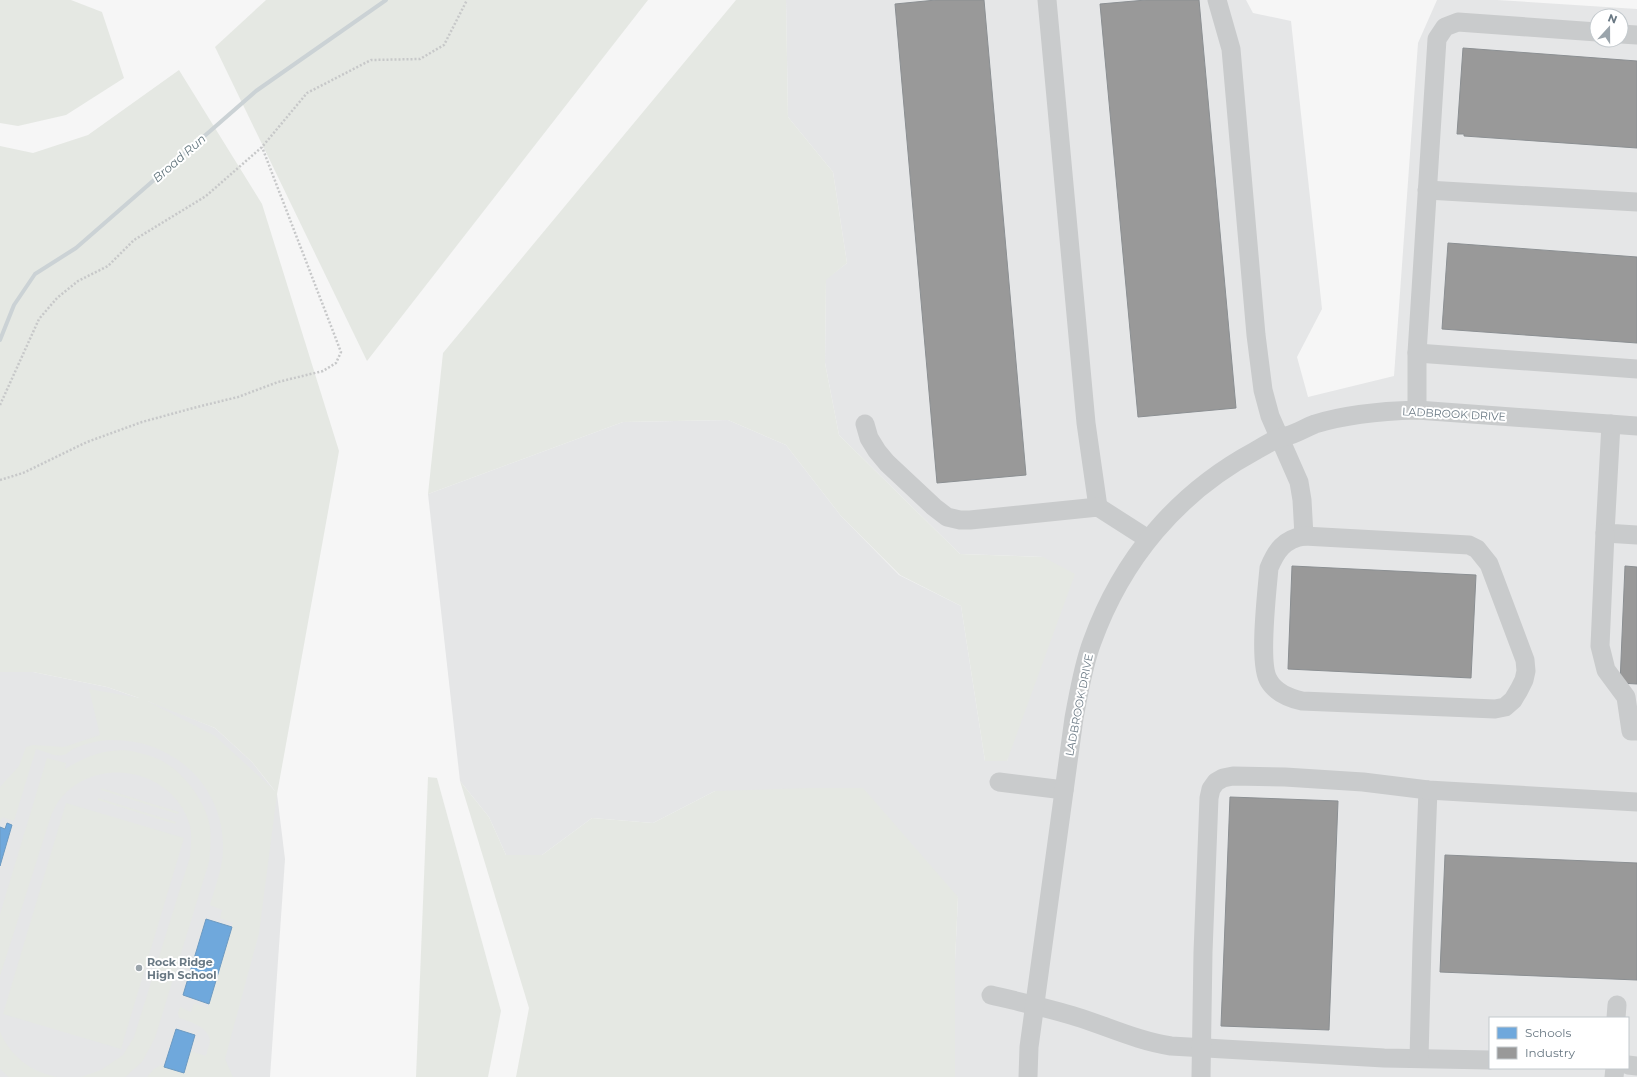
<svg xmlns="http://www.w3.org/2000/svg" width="1637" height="1077" viewBox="0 0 1637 1077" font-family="Montserrat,sans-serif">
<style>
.built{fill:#e5e6e7;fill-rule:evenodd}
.green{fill:#e5e8e3;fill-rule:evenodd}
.schools{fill:#6fa8dc;stroke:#6d9ac1}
.industry{fill:#999;stroke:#8b8f92}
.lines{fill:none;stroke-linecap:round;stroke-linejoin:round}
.stream{stroke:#cbd2d5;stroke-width:4}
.path{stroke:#c7c8c9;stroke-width:2.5;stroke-dasharray:2 2;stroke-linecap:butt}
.minor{stroke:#c9cbcc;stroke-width:19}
.poi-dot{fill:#9aa4ab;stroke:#fff;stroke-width:1.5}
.labels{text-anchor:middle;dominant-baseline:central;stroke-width:4;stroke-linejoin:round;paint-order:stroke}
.street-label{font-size:11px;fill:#697883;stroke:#fff}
.poi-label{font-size:11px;font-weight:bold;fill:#697883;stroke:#fff;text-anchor:start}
.water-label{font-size:12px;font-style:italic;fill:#65787f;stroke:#fff}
</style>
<rect width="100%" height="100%" fill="#f6f6f6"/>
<!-- built -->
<g class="built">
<path d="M786 0H1246L1253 13 1291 21 1322 309 1297 357 1308 397 1394 376 1418 43 1437 0H1497L1637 9V1077H955V961L958 897 715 791 653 823 592 818 542 855H506L489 817 460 781 428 494 623 422 728 420 786 445 841 516 899 575 961 606 985 761H1007L1043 557 960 554 839 435 825 363 826 279 847 263 833 172 788 117ZM1597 16H1621V40H1597ZM1490 1018H1628V1068H1490Z"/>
<polygon points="0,672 33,672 107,687 162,706 215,728 252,762 277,794 285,859 270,1077 0,1077"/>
</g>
<!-- green -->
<g class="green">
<polygon points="0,0 71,0 102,12 124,78 66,115 18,126 0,123"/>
<polygon points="266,0 648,0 367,361 215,47"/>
<polygon points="736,0 786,0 788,117 833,172 847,263 826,280 825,363 839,435 960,554 1043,557 1075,574 1007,761 985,761 961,606 900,575 841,516 786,445 728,420 623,422 428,494 443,353"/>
<path d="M179 70 262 204 339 451 277 794 259 933 225 1059 233 1077H147L154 1069 161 1065 184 1073 191 1051 206 1056C207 1051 210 1044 210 1040 208 1027 189 1021 179 1018L178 1013 180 1007 191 1012 194 1003 208 1008 233 923 220 918 222 910 210 905C215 886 223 868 223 848 224 786 173 739 112 740 99 740 84 744 73 749 70 751 66 755 63 755 55 757 44 751 36 749L14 821 2 817 0 823V787L19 766 26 747 33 745 64 747 100 735 89 689 139 698 107 687 33 672H0V146L33 153 88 135ZM147 701 215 728 252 762 275 791 215 736Z"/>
<path d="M125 750C136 752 147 754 158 759 181 769 203 798 209 822 212 835 210 849 209 862L155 1038 142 1062 125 1077H81L101 1070 123 1055 134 1037 190 857C191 847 192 836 190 826 174 768 94 753 58 802 55 806 53 811 51 816L0 976V914L47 758 66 763 65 769C88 756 98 751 125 750Z"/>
<polygon points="428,777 437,778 501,1011 488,1077 416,1077"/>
<polygon points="460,781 489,817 506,855 542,855 592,818 653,823 715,791 809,788 863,788 958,897 955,961 955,1077 516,1077 529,1008"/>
<polygon points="101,788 179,812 178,814 101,790"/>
<polygon points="98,798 176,822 175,824 98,800"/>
<polygon points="66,803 184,838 121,1049 3,1014"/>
<path d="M0 1032C11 1057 31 1072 58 1077H9L0 1069Z"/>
</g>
<!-- schools -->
<g class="schools">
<polygon points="7,823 12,825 0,866 0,827 5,829"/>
<polygon points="206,919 232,927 209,1004 183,995"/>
<polygon points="176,1029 195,1035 184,1073 164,1067"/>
</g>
<!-- industry -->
<g class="industry">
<polygon points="936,0 984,0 1026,475 937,483 895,4"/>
<polygon points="1146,0 1199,0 1236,408 1138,417 1100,4"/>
<polygon points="1463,48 1637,61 1637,148 1464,136 1464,134 1457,134"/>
<polygon points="1448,243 1637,257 1637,343 1442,329"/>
<polygon points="1292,566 1476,575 1471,678 1288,669"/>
<polygon points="1625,566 1637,567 1637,684 1620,683"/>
<polygon points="1230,797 1338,801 1329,1030 1221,1026"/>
<polygon points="1445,855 1637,863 1637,980 1440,972"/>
</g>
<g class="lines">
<!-- stream -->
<polyline class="stream" points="0,340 14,305 35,274 76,248 256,91 386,0"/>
<!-- path -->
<g class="path">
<polyline points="0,405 39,319 57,298 78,281 108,266 134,240 206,196 262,147 307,93 371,60 420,59 444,45 467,0"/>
<polyline points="0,480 23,473 87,442 142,422 197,407 238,397 278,382 323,371 336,363 341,352 262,147"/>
</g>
<!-- minor -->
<g class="minor">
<polyline points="1047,0 1086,423 1098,507"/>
<polyline points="1217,0 1231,49 1256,335 1263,390 1270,416 1299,482 1302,500 1304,536"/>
<polyline points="1621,34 1637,35"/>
<polyline points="1427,190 1637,202"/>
<polyline points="1417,353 1637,369"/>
<polyline points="1417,410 1417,353 1437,39 1445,27 1458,22 1597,32"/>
<polyline points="865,424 869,438 877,451 887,463 934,507 947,517 960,520 970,520 1098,507 1148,539"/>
<polyline points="1611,424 1605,533 1637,535"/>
<polyline points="1605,533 1600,646 1606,670 1626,697 1631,731 1637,731"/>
<path d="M1304 536 1469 545 1477 549 1489 564 1525 660 1526 671 1524 680 1519 690 1513 700 1505 707 1495 709 1302 701C1289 698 1276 693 1269 681 1258 665 1267 591 1269 568 1276 551 1284 539 1304 536Z"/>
<polyline points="999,782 1064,790"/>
<path d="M991 995C1020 1002 1049 1008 1077 1017 1109 1027 1138 1041 1171 1046L1384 1058 1490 1060"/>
<polyline points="1616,1018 1617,1005"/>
<polyline points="1419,1058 1422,945 1428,790"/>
<polyline points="1628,1065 1637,1066"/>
<path d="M1028 1077 1029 1047 1074 718C1079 692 1083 666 1092 642 1122 559 1177 493 1255 451 1262 447 1270 442 1279 438 1282 437 1286 436 1290 435 1299 432 1307 427 1315 424 1347 414 1383 411 1417 410L1637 426"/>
<polyline points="1201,1077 1203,952 1209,798 1211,789 1216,782 1223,778 1233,776 1285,777 1363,782 1428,790 1637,802"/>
<polyline points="1614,1077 1615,1068"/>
</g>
</g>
<!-- markers -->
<circle class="poi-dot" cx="139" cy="968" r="4"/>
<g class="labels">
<!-- street labels -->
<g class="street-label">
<text transform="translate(1454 414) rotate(3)">LADBROOK DRIVE</text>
<text transform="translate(1079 705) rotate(-79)">LADBROOK DRIVE</text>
</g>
<!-- poi labels -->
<g class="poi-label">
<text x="147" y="962">Rock Ridge<tspan x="147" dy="13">High School</tspan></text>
</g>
<!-- water labels -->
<g class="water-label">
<text transform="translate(179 158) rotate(-41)">Broad Run</text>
</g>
</g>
<!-- legend -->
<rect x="1489" y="1017" width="140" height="52" fill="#ffffff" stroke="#c3c9cd"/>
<rect x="1497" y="1027" width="20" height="12" fill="#6fa8dc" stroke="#c3c9cd"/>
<text x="1525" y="1037" font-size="12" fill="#697883">Schools</text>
<rect x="1497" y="1047" width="20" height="12" fill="#999999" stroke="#c3c9cd"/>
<text x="1525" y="1057" font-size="12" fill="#697883">Industry</text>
<!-- north arrow -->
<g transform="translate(1609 28) rotate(21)"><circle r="19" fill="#ffffff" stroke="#c3c9cd"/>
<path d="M0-3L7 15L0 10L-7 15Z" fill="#9aa4ab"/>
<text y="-6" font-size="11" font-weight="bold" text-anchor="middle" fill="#697883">N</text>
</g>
</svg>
